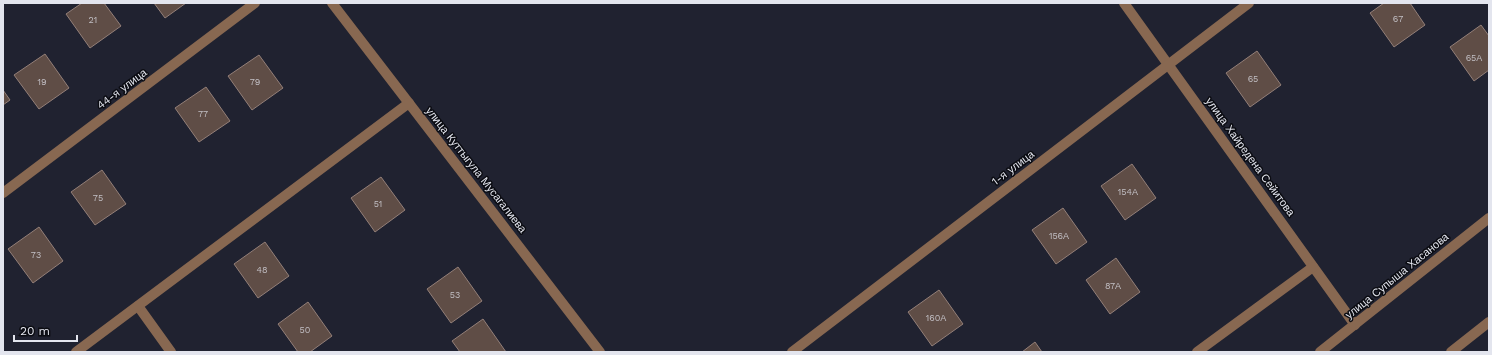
<svg xmlns="http://www.w3.org/2000/svg" width="1492" height="355" viewBox="0 0 1492 355" font-family="'Work Sans',sans-serif">
<style>
.building{fill:#5f4d46;stroke:#937f78}
.lines{fill:none;stroke-linecap:round;stroke-linejoin:round}
.minor{stroke:#886851;stroke-width:10}
.labels{text-anchor:middle;dominant-baseline:central;stroke-width:3;stroke-linejoin:round;paint-order:stroke}
.number-label{font-size:9px;fill:#c2bfc4}
.street-label{font-size:11px;fill:#e3e5ee;stroke:#0b0c12}
</style>
<rect width="100%" height="100%" fill="#202230"/>
<!-- building -->
<g class="building">
<polygon points="82,3 104,3 121,26 90,48 66,14"/>
<polygon points="154,3 186,3 165,18"/>
<polygon points="1384,3 1410,3 1425,25 1394,47 1370,13"/>
<polygon points="1481,25 1489,36 1489,70 1474,81 1450,47"/>
<polygon points="1257,51 1281,85 1250,107 1226,73"/>
<polygon points="45,54 69,88 39,109 14,75"/>
<polygon points="259,55 283,88 252,110 228,76"/>
<polygon points="206,87 230,121 199,142 175,108"/>
<polygon points="3,90 10,100 3,105"/>
<polygon points="1132,164 1156,198 1125,220 1101,186"/>
<polygon points="102,170 126,204 95,225 71,192"/>
<polygon points="381,177 405,210 375,232 351,198"/>
<polygon points="1063,208 1087,242 1056,264 1032,230"/>
<polygon points="39,227 63,261 33,283 8,249"/>
<polygon points="265,242 289,276 258,298 234,264"/>
<polygon points="1116,258 1140,292 1110,314 1086,280"/>
<polygon points="458,267 482,301 451,323 427,289"/>
<polygon points="939,290 963,324 932,346 908,312"/>
<polygon points="308,302 332,336 310,352 298,352 278,324"/>
<polygon points="483,319 506,352 460,352 452,341"/>
<polygon points="1035,342 1042,352 1022,352"/>
</g>
<g class="lines">
<!-- minor -->
<g class="minor">
<polyline points="332,3 600,352"/>
<polyline points="1124,3 1355,325"/>
<polyline points="3,193 255,3"/>
<polyline points="138,306 171,352"/>
<polyline points="76,352 409,103"/>
<polyline points="792,352 1249,3"/>
<polyline points="1197,352 1313,267"/>
<polyline points="1320,352 1489,218"/>
<polyline points="1451,352 1489,322"/>
</g>
</g>
<g class="labels">
<!-- number labels -->
<g class="number-label">
<text x="1398" y="19">67</text>
<text x="93" y="20">21</text>
<text x="1474" y="58">65А</text>
<text x="1253" y="79">65</text>
<text x="42" y="82">19</text>
<text x="255" y="82">79</text>
<text x="203" y="114">77</text>
<text x="1128" y="192">154А</text>
<text x="98" y="198">75</text>
<text x="378" y="204">51</text>
<text x="1059" y="236">156А</text>
<text x="36" y="255">73</text>
<text x="262" y="270">48</text>
<text x="1113" y="286">87А</text>
<text x="455" y="295">53</text>
<text x="936" y="318">160А</text>
<text x="305" y="330">50</text>
</g>
<!-- street labels -->
<g class="street-label">
<text transform="translate(122 89) rotate(-37)">44-я улица</text>
<text transform="translate(1250 157) rotate(54)">улица Хайредена Сейитова</text>
<text transform="translate(1013 168) rotate(-37)">1-я улица</text>
<text transform="translate(476 170) rotate(52)">улица Куттыгула Мусагалиева</text>
<text transform="translate(1397 276) rotate(-39)">улица Супыша Хасанова</text>
</g>
</g>
<!-- border -->
<rect width="1492" height="355" fill="none" stroke="#e3e5ee" stroke-width="8"/>
<!-- scale -->
<path d="M14 335v6h63v-6" fill="none" stroke="#e3e5ee" stroke-width="2"/>
<text x="20" y="335" font-size="12" fill="#e3e5ee" stroke="#0b0c12" stroke-width="3" paint-order="stroke">20 m</text>
</svg>
